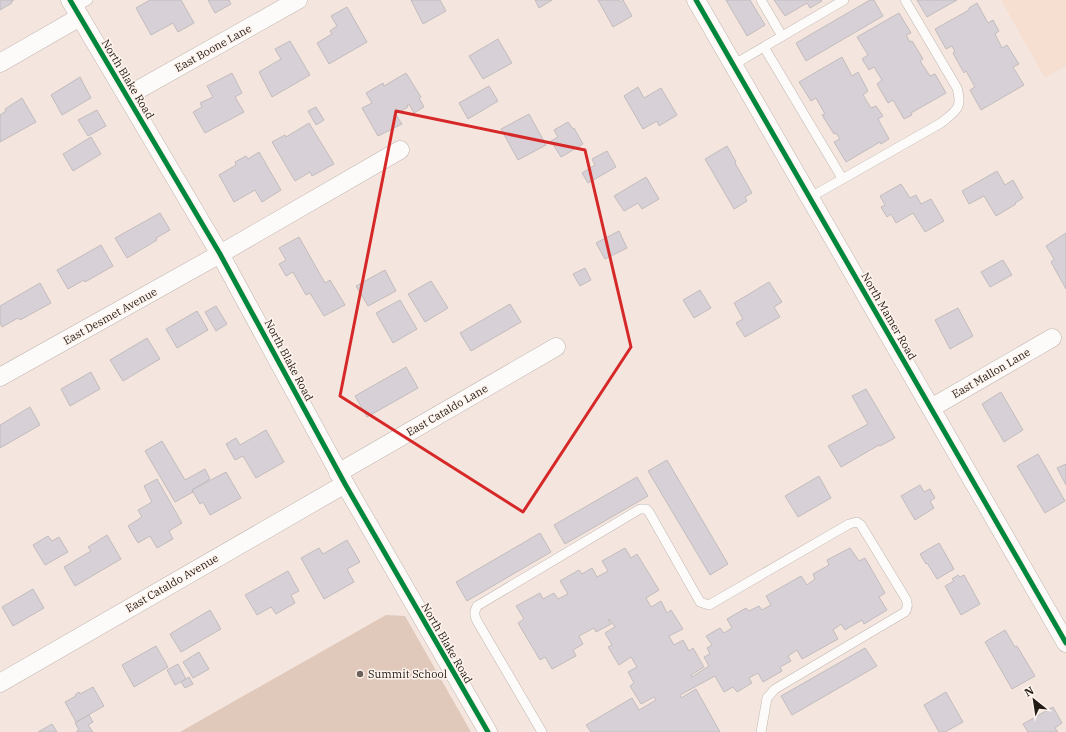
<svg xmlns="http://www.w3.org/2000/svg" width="1066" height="732" viewBox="0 0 1066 732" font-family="'IBM Plex Serif',serif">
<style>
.built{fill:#f6dfd0}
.green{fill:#e0c8ba}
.building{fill:#d7d1d7;stroke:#c2bcbd}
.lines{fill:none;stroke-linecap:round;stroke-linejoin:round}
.lane-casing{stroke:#c0b6b0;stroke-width:10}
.street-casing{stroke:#c0b6b0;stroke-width:19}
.lane{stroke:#fdfbfa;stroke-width:9}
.street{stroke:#fdfbfa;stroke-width:18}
.cycleway-casing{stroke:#fff4ee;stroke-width:8}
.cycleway{stroke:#00873e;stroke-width:5}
.marked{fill:none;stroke:#d62828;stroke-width:3;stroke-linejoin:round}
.poi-dot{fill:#6c625b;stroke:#fff4ee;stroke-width:1.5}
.labels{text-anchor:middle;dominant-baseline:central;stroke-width:3;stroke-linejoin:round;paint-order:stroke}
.street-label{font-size:11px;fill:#231b15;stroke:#fff4ee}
.poi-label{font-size:11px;fill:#231b15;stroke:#fff4ee;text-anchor:start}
</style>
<rect width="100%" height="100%" fill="#f4e6de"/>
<!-- built -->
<polygon class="built" points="1001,0 1066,0 1066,67 1065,66 1045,78"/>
<!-- green -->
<polygon class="green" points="386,615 405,616 471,732 180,732"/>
<!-- building -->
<g class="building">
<polygon points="0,0 14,0 11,2 12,3 0,10"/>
<polygon points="150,0 181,0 194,23 178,32 173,23 151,35 136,8"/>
<polygon points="208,0 229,0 231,4 215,13"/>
<polygon points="411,0 440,0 446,11 423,24"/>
<polygon points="535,0 552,0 539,8"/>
<polygon points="598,0 619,0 620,2 623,0 632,16 613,27"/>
<polygon points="726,0 750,0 765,25 747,36"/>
<polygon points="774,0 821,0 822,1 810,8 807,3 785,16"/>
<polygon points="870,0 874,0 883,16 806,61 796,43"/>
<polygon points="917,0 957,0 927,17"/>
<polygon points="977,3 988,23 993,20 999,31 995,34 1002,48 1007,45 1019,64 1013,67 1024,85 981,110 970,90 975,87 966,71 964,73 953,53 955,52 952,46 946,49 935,29 969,10 969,8"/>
<polygon points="347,7 367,42 329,64 317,43 332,34 330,31 337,26 331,16"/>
<polygon points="899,13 911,33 906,35 910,42 912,41 923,59 920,61 930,76 935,74 946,93 911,113 912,115 904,119 893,100 888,103 877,84 882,80 874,67 869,70 862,59 868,55 857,37"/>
<polygon points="498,39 512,63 483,79 469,56"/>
<polygon points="290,41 310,75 272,97 259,72 281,59 275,49"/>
<polygon points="842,57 852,76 858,72 868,91 863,95 871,108 876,106 883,116 878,119 889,139 881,144 880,142 846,162 834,142 840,139 836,133 834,134 822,115 825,114 816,98 811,101 799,82"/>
<polygon points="232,73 242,93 235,97 244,112 205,133 193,112 202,107 200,103 213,97 207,86"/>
<polygon points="406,73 421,97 419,98 424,107 414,113 409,104 407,105 408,107 398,113 397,110 394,112 402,124 378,136 362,108 372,103 366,93 383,83 384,86"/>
<polygon points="80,77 91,98 62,115 51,95"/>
<polygon points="489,86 498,101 468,119 459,103"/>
<polygon points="638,87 644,98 661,88 677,115 659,126 657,121 643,129 624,96"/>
<polygon points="22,98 36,122 0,142 0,115 6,111 5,109"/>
<polygon points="316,107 324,120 316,125 308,111"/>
<polygon points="97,110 106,126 88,136 78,120"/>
<polygon points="529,114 546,145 518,160 501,129"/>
<polygon points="568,122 573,129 574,128 583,144 561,157 551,141 558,137 554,130"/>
<polygon points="309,123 334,164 312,176 310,172 295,181 272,142 285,135 286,137"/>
<polygon points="91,137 101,154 73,171 63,154"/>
<polygon points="727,146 736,162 735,163 752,193 745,197 747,201 734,209 705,159"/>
<polygon points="607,151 616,167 588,183 582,173 595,165 592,159"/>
<polygon points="259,152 281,190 262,202 255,190 234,202 219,175 236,165 235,162 246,156 248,159"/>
<polygon points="997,171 1005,185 1013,180 1023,198 1015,203 1016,204 996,216 984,196 969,204 962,191"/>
<polygon points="646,177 659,199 642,209 638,203 624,211 614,196"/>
<polygon points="901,184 910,198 916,195 921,204 931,199 944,221 925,232 913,213 896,223 891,214 887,217 881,207 885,205 880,196"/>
<polygon points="160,213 170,230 156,238 157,240 127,258 115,238"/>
<polygon points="619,231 627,248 605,259 596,243"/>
<polygon points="1066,233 1066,289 1051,262 1054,259 1046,246"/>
<polygon points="299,237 325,283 330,280 345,305 324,316 310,293 306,295 293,272 286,276 279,264 286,260 279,248"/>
<polygon points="101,245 113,266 85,282 84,280 68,289 57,270"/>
<polygon points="1003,260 1012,275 990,287 981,272"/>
<polygon points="585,268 591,280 580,286 573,274"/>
<polygon points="385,270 396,291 368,306 356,286"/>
<polygon points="431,281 448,308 425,322 408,294"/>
<polygon points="769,282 782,302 774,307 780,317 745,337 736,323 743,319 734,303"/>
<polygon points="40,283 51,303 20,320 18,318 2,327 0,323 0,306"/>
<polygon points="700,290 711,308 694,318 683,300"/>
<polygon points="400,300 417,329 393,343 376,313"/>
<polygon points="510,304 521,322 471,351 460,333"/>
<polygon points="216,306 227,324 216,331 205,312"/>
<polygon points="958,308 973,336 950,349 935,320"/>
<polygon points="197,311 208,330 177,348 166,329"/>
<polygon points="147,338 160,359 123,381 110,360"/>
<polygon points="406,367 418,388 367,417 355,396"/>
<polygon points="91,372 100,389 70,406 61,389"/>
<polygon points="866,389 895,438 880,446 879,445 841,467 828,446 868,424 852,396"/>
<polygon points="1001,392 1023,430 1004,442 982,404"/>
<polygon points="30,407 40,425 0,448 0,425"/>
<polygon points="266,430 284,462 256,478 243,456 235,460 226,444 236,438 240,445"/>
<polygon points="162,441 185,480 205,469 210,479 192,490 193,492 175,502 145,451"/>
<polygon points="1038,454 1065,501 1045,513 1017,466"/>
<polygon points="667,460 728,564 710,575 648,471"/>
<polygon points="1066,464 1066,485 1057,468"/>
<polygon points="226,472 241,498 210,515 203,502 200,504 192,490"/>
<polygon points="819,476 831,498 798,517 785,496"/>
<polygon points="637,477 648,496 565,544 554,525"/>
<polygon points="157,479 182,523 169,531 173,539 157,548 150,536 138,543 128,526 142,517 138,510 152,502 144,486"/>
<polygon points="920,485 924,492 930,489 935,498 930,501 934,508 915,520 901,496"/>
<polygon points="540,533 551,552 467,601 456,582"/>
<polygon points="107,535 121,559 75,586 64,567 91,551 88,547"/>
<polygon points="48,536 52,541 59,537 68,552 45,565 33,545"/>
<polygon points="347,540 360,562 347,569 354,582 324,599 301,558 319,548 323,554"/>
<polygon points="939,543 954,569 937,579 927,563 926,564 920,554"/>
<polygon points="625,548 631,558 637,554 659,590 646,598 651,607 661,601 667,613 671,610 683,629 669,636 674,645 683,640 689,651 693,648 704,667 691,675 692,677 709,666 704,657 710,654 707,648 712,645 706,636 720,628 724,633 732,628 727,619 746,608 749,611 759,606 762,610 771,605 766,596 801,576 807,585 815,579 813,574 829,565 827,560 850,548 859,561 865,558 885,593 879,597 887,610 864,624 862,620 845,630 841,624 833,630 838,639 802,659 797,650 788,656 791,661 780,667 782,671 763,682 758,673 749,678 752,683 737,692 733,687 724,692 715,676 680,695 681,698 696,689 720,732 591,732 586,725 632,698 639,710 656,700 654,697 641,704 630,686 634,683 628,672 637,667 631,657 619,665 608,647 612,645 605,633 615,627 609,619 608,620 611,624 596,632 594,628 579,636 583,644 573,650 576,656 552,669 545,657 540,660 518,623 524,619 516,606 540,593 543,599 554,593 558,599 568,594 560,581 579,570 582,574 592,568 597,577 608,571 602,561"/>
<polygon points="288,571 299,591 291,595 295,603 276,614 271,607 257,615 245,595"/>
<polygon points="958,575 960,577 964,575 980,604 961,615 945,586 954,581 952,579"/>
<polygon points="33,589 44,608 13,626 2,607"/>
<polygon points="210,610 221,629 181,652 170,634"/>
<polygon points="1005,630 1015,647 1017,646 1035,676 1012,689 985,642"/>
<polygon points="156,646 168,667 134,687 122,665"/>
<polygon points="865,648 877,666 792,715 781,696"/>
<polygon points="199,652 209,669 193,678 183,662"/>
<polygon points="178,664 186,679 175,685 167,670"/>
<polygon points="189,677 193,684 185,688 181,682"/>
<polygon points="93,687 104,706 76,722 65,702 76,696 75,695 79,692 80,694"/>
<polygon points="946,692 963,722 945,732 939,732 924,705"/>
<polygon points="1053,707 1062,723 1055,728 1058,732 1028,732 1023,724"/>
<polygon points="89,715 93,722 88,725 93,732 76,732 79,730 75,723"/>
<polygon points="52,724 57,732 38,732"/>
</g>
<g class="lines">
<!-- lane casing -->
<g class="lane-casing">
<g id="lane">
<polyline points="761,0 782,36"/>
<polyline points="75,8 88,0"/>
<polyline points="764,47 842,178"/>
<polyline points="733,65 844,0"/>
<path d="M809 198 941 123C956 111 963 108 957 88L905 0"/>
<path d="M542 732 477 621C474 615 474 612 477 606L640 509H646L649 512 700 602 709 605 849 524 857 522 861 525 906 599C908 604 908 608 905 612L775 689 767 698 761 732"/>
</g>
</g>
<!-- street casing -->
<g class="street-casing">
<g id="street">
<polyline points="70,0 220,254 345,484 488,732"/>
<polyline points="696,0 1066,643"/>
<polyline points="0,63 80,17"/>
<polyline points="127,96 298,0"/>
<polyline points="0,377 220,254 400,150"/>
<polyline points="931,408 1052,338"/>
<polyline points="338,473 556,347"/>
<polyline points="0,683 345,484"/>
</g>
</g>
<!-- lane -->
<use href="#lane" class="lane"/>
<!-- street -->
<use href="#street" class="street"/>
<!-- cycleway casing -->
<g class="cycleway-casing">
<g id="cycleway">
<polyline points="70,0 220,254 345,484 488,732"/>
<polyline points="696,0 1066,643"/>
</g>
</g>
<!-- cycleway -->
<use href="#cycleway" class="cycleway"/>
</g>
<!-- marked area -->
<path class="marked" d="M396 111 585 150 631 347 523 512 340 396Z"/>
<!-- markers -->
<circle class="poi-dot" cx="360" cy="674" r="4"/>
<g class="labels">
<!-- street labels -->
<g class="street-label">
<text transform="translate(213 48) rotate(-29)">East Boone Lane</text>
<text transform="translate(128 79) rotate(59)">North Blake Road</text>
<text transform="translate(110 316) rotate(-29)">East Desmet Avenue</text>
<text transform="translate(889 316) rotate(60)">North Mamer Road</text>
<text transform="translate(289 360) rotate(62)">North Blake Road</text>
<text transform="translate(991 373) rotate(-30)">East Mallon Lane</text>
<text transform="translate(447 410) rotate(-30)">East Cataldo Lane</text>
<text transform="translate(172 583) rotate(-30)">East Cataldo Avenue</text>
<text transform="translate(447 643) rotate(60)">North Blake Road</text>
</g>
<!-- poi labels -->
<g class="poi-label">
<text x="368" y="674">Summit School</text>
</g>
</g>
<!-- north arrow -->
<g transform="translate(1034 700) rotate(330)" stroke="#fff4ee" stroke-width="3" paint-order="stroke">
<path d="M0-3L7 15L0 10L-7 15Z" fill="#231b15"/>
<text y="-6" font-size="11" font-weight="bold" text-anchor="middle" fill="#231b15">N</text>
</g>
</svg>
